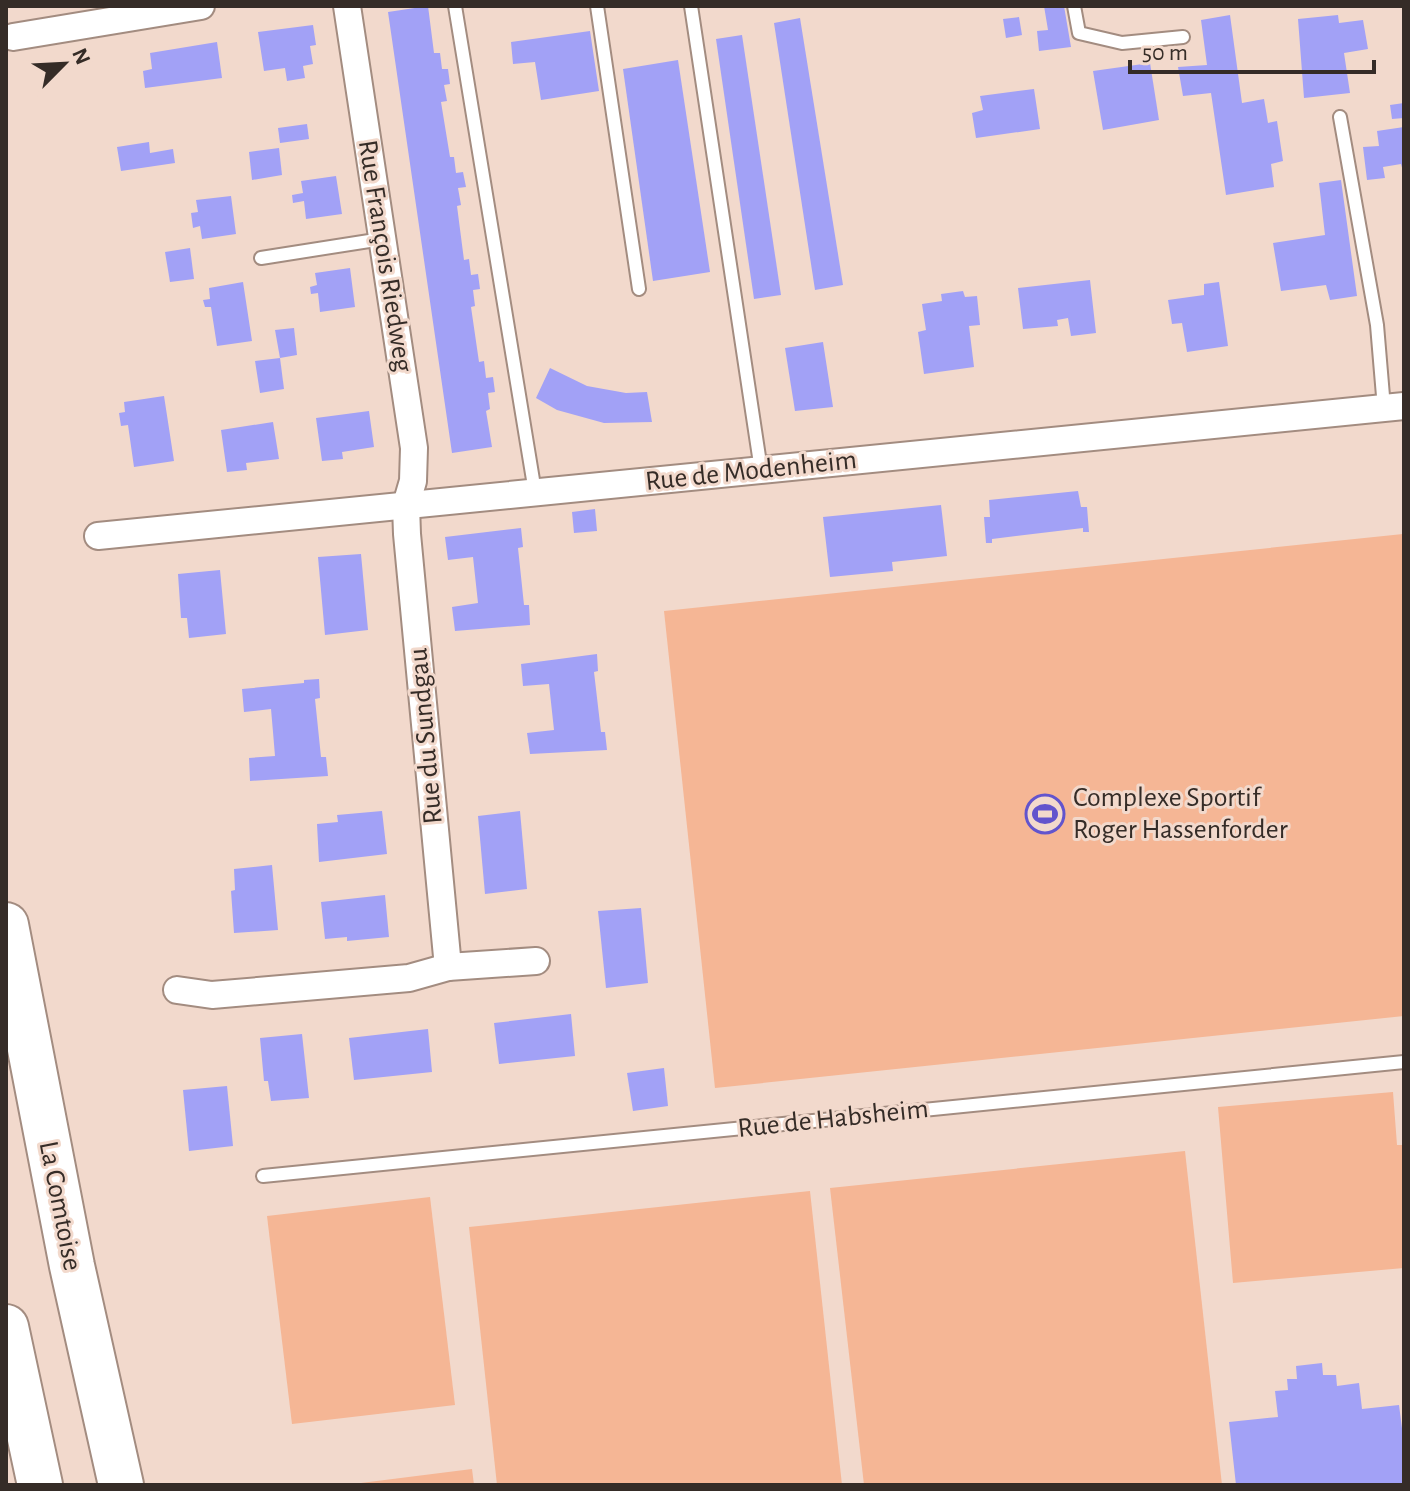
<svg xmlns="http://www.w3.org/2000/svg" width="1410" height="1491" viewBox="0 0 1410 1491" font-family="'Alegreya Sans',sans-serif">
<style>
.green{fill:#f5b695}
.building{fill:#a2a1f6}
.lines{fill:none;stroke-linecap:round;stroke-linejoin:round}
.service-casing{stroke:#a38c80;stroke-width:16}
.minor-casing{stroke:#a38c80;stroke-width:30}
.motorway-casing{stroke:#a38c80;stroke-width:48}
.service{stroke:#fff;stroke-width:12}
.minor{stroke:#fff;stroke-width:26}
.motorway{stroke:#fff;stroke-width:44}
.labels{text-anchor:middle;dominant-baseline:central;stroke-width:6;stroke-linejoin:round;paint-order:stroke}
.street-label{font-size:28px;fill:#352c27;stroke:#f2d9cc}
.poi-label{font-size:28px;fill:#352c27;stroke:#f2d9cc;text-anchor:start}
</style>
<rect width="100%" height="100%" fill="#f2d9cc"/>
<!-- green -->
<g class="green">
<polygon points="1403,534 1404,1016 715,1088 664,611"/>
<polygon points="1393,1092 1397,1145 1404,1145 1404,1268 1233,1283 1218,1107"/>
<polygon points="1185,1151 1222,1485 864,1485 830,1188"/>
<polygon points="810,1191 842,1485 497,1485 469,1227"/>
<polygon points="430,1197 455,1405 292,1424 267,1216"/>
<polygon points="472,1469 474,1485 345,1485"/>
</g>
<!-- building -->
<g class="building">
<polygon points="428,6 434,53 440,53 442,69 448,69 450,84 444,85 447,101 441,102 450,157 454,157 456,173 463,172 466,187 458,188 461,205 457,206 464,260 469,259 471,275 478,274 480,289 473,290 475,306 471,307 479,362 484,361 486,378 493,377 495,392 488,393 490,409 486,411 492,447 452,453 388,12"/>
<polygon points="1044,6 1064,6 1071,47 1039,51 1037,31 1048,30"/>
<polygon points="1230,15 1242,103 1264,99 1268,123 1277,121 1283,161 1271,164 1274,187 1226,195 1211,93 1183,96 1178,67 1207,65 1201,20"/>
<polygon points="1338,15 1339,23 1363,20 1368,49 1344,53 1350,93 1304,98 1298,19"/>
<polygon points="1019,17 1022,35 1006,38 1003,19"/>
<polygon points="800,18 843,285 815,290 774,23"/>
<polygon points="313,25 316,45 310,46 313,64 303,66 305,78 287,81 285,68 264,71 258,32"/>
<polygon points="590,31 599,91 541,100 535,62 513,64 511,42"/>
<polygon points="742,35 781,295 754,299 716,39"/>
<polygon points="217,42 222,78 145,88 143,71 152,69 150,53"/>
<polygon points="678,60 710,272 653,281 623,69"/>
<polygon points="1150,63 1159,120 1103,130 1093,71"/>
<polygon points="1034,89 1040,129 976,138 972,113 983,110 980,96"/>
<polygon points="1404,103 1404,118 1392,119 1390,105"/>
<polygon points="307,124 309,139 280,143 278,128"/>
<polygon points="1404,127 1404,175 1401,164 1383,167 1385,178 1367,180 1363,147 1379,146 1377,131"/>
<polygon points="149,142 150,153 173,149 175,163 121,171 117,147"/>
<polygon points="279,148 282,175 252,180 249,152"/>
<polygon points="336,176 342,214 306,219 304,201 293,203 292,195 303,193 301,181"/>
<polygon points="1341,180 1357,296 1330,300 1326,285 1281,291 1273,243 1325,235 1319,183"/>
<polygon points="231,196 236,234 202,239 200,226 193,228 191,213 198,212 196,200"/>
<polygon points="190,248 194,279 170,282 165,252"/>
<polygon points="350,268 355,307 320,312 318,293 311,294 310,287 317,285 315,273"/>
<polygon points="1090,280 1096,333 1071,336 1068,318 1057,320 1058,326 1023,329 1018,288"/>
<polygon points="243,282 252,341 217,346 211,307 205,307 203,300 210,299 209,288"/>
<polygon points="1219,282 1228,346 1187,352 1182,323 1172,324 1168,300 1204,295 1204,284"/>
<polygon points="963,291 965,297 977,296 980,325 969,326 974,367 924,374 918,332 926,330 922,304 942,301 941,294"/>
<polygon points="294,328 297,355 280,358 275,330"/>
<polygon points="823,342 833,407 795,411 785,348"/>
<polygon points="280,358 284,389 260,393 255,361"/>
<polygon points="550,368 587,386 626,393 647,392 652,422 604,423 557,410 536,398"/>
<polygon points="164,396 174,461 134,467 128,425 121,426 119,413 125,412 124,402"/>
<polygon points="369,411 374,447 342,452 343,459 322,461 316,418"/>
<polygon points="273,422 279,459 246,463 247,470 227,472 221,430"/>
<polygon points="1078,491 1081,507 1087,507 1089,532 1083,532 1083,528 992,539 992,543 986,543 984,517 990,517 989,500"/>
<polygon points="941,505 947,556 892,562 893,571 830,577 823,517"/>
<polygon points="595,509 597,531 574,533 572,512"/>
<polygon points="521,528 523,547 518,548 524,605 529,605 530,625 455,631 452,607 478,603 473,557 448,560 445,537"/>
<polygon points="361,554 368,630 325,635 318,557"/>
<polygon points="220,570 226,634 189,638 187,618 181,618 178,574"/>
<polygon points="597,654 598,671 594,672 601,732 605,732 607,750 530,754 527,733 554,730 549,684 523,686 521,664"/>
<polygon points="319,679 320,698 315,699 321,757 326,757 328,776 250,781 249,758 275,756 273,732 271,709 244,712 242,689 304,683 304,680"/>
<polygon points="382,811 387,854 319,862 317,824 338,822 337,815"/>
<polygon points="520,811 527,889 485,894 478,816"/>
<polygon points="272,865 278,930 234,933 231,891 235,890 234,869"/>
<polygon points="385,895 389,937 347,941 347,937 325,939 321,902"/>
<polygon points="641,908 648,983 606,988 598,911"/>
<polygon points="571,1014 575,1056 499,1064 494,1023"/>
<polygon points="428,1029 432,1072 354,1080 349,1038"/>
<polygon points="302,1034 309,1098 271,1101 268,1081 264,1081 260,1038"/>
<polygon points="664,1068 668,1106 633,1111 627,1073"/>
<polygon points="227,1086 233,1146 189,1151 183,1090"/>
<polygon points="1322,1363 1323,1375 1336,1375 1337,1386 1359,1383 1362,1409 1399,1405 1404,1444 1404,1485 1236,1485 1229,1422 1278,1417 1275,1391 1288,1390 1287,1379 1297,1379 1296,1366"/>
</g>
<g class="lines">
<!-- service casing -->
<g class="service-casing">
<g id="service">
<polyline points="455,6 535,492"/>
<polyline points="597,6 639,289"/>
<polyline points="691,6 761,470"/>
<polyline points="1074,6 1079,33 1122,43 1183,37"/>
<polyline points="1340,117 1377,325 1384,408"/>
<polyline points="261,258 382,239"/>
<polyline points="263,1176 1404,1062"/>
</g>
</g>
<!-- minor casing -->
<g class="minor-casing">
<g id="minor">
<polyline points="347,6 414,448 413,481 406,505 407,534 448,967 536,961"/>
<polyline points="13,37 201,6"/>
<polyline points="98,536 1404,406"/>
<polyline points="177,990 212,995 409,978 448,967"/>
</g>
</g>
<!-- motorway casing -->
<g class="motorway-casing">
<g id="motorway">
<polyline points="6,925 72,1266 121,1485"/>
<polyline points="6,1327 40,1485"/>
</g>
</g>
<!-- service -->
<use href="#service" class="service"/>
<!-- minor -->
<use href="#minor" class="minor"/>
<!-- motorway -->
<use href="#motorway" class="motorway"/>
</g>
<!-- icons -->
<defs>
<g id="stadium-ring" transform="scale(2)"><circle r="9.5" fill="#f2d9cc" stroke="#6254cd" stroke-width="1.5"/><path d="M0-5a6.5 5 0 1 0 0 10a6.5 5 0 1 0 0-10ZM-3.5-1.8h7v3.6h-7Z" fill="#6254cd"/></g>
</defs>
<g fill-rule="evenodd">
<use href="#stadium-ring" x="1045" y="814"/>
</g>
<g class="labels">
<!-- street labels -->
<g class="street-label">
<text transform="translate(385 256) rotate(81)">Rue François Riedweg</text>
<text transform="translate(751 471) rotate(-6)">Rue de Modenheim</text>
<text transform="translate(426 736) rotate(-95)">Rue du Sundgau</text>
<text transform="translate(833 1119) rotate(-6)">Rue de Habsheim</text>
<text transform="translate(60 1206) rotate(79)">La Comtoise</text>
</g>
<!-- poi labels -->
<g class="poi-label">
<text x="1073" y="798">Complexe Sportif<tspan x="1073" dy="32">Roger Hassenforder</tspan></text>
</g>
</g>
<!-- border -->
<rect width="1410" height="1491" fill="none" stroke="#352c27" stroke-width="16"/>
<!-- north arrow -->
<g transform="translate(64 64) rotate(66)" stroke="#f2d9cc" stroke-width="6" paint-order="stroke">
<path d="M0-6L14 30L0 20L-14 30Z" fill="#352c27"/>
<text y="-12" font-size="22" font-weight="bold" text-anchor="middle" fill="#352c27">N</text>
</g>
<!-- scale -->
<path d="M1130 60v12h244v-12" fill="none" stroke="#352c27" stroke-width="4"/>
<text x="1142" y="60" font-size="24" fill="#352c27" stroke="#f2d9cc" stroke-width="6" paint-order="stroke">50 m</text>
</svg>
